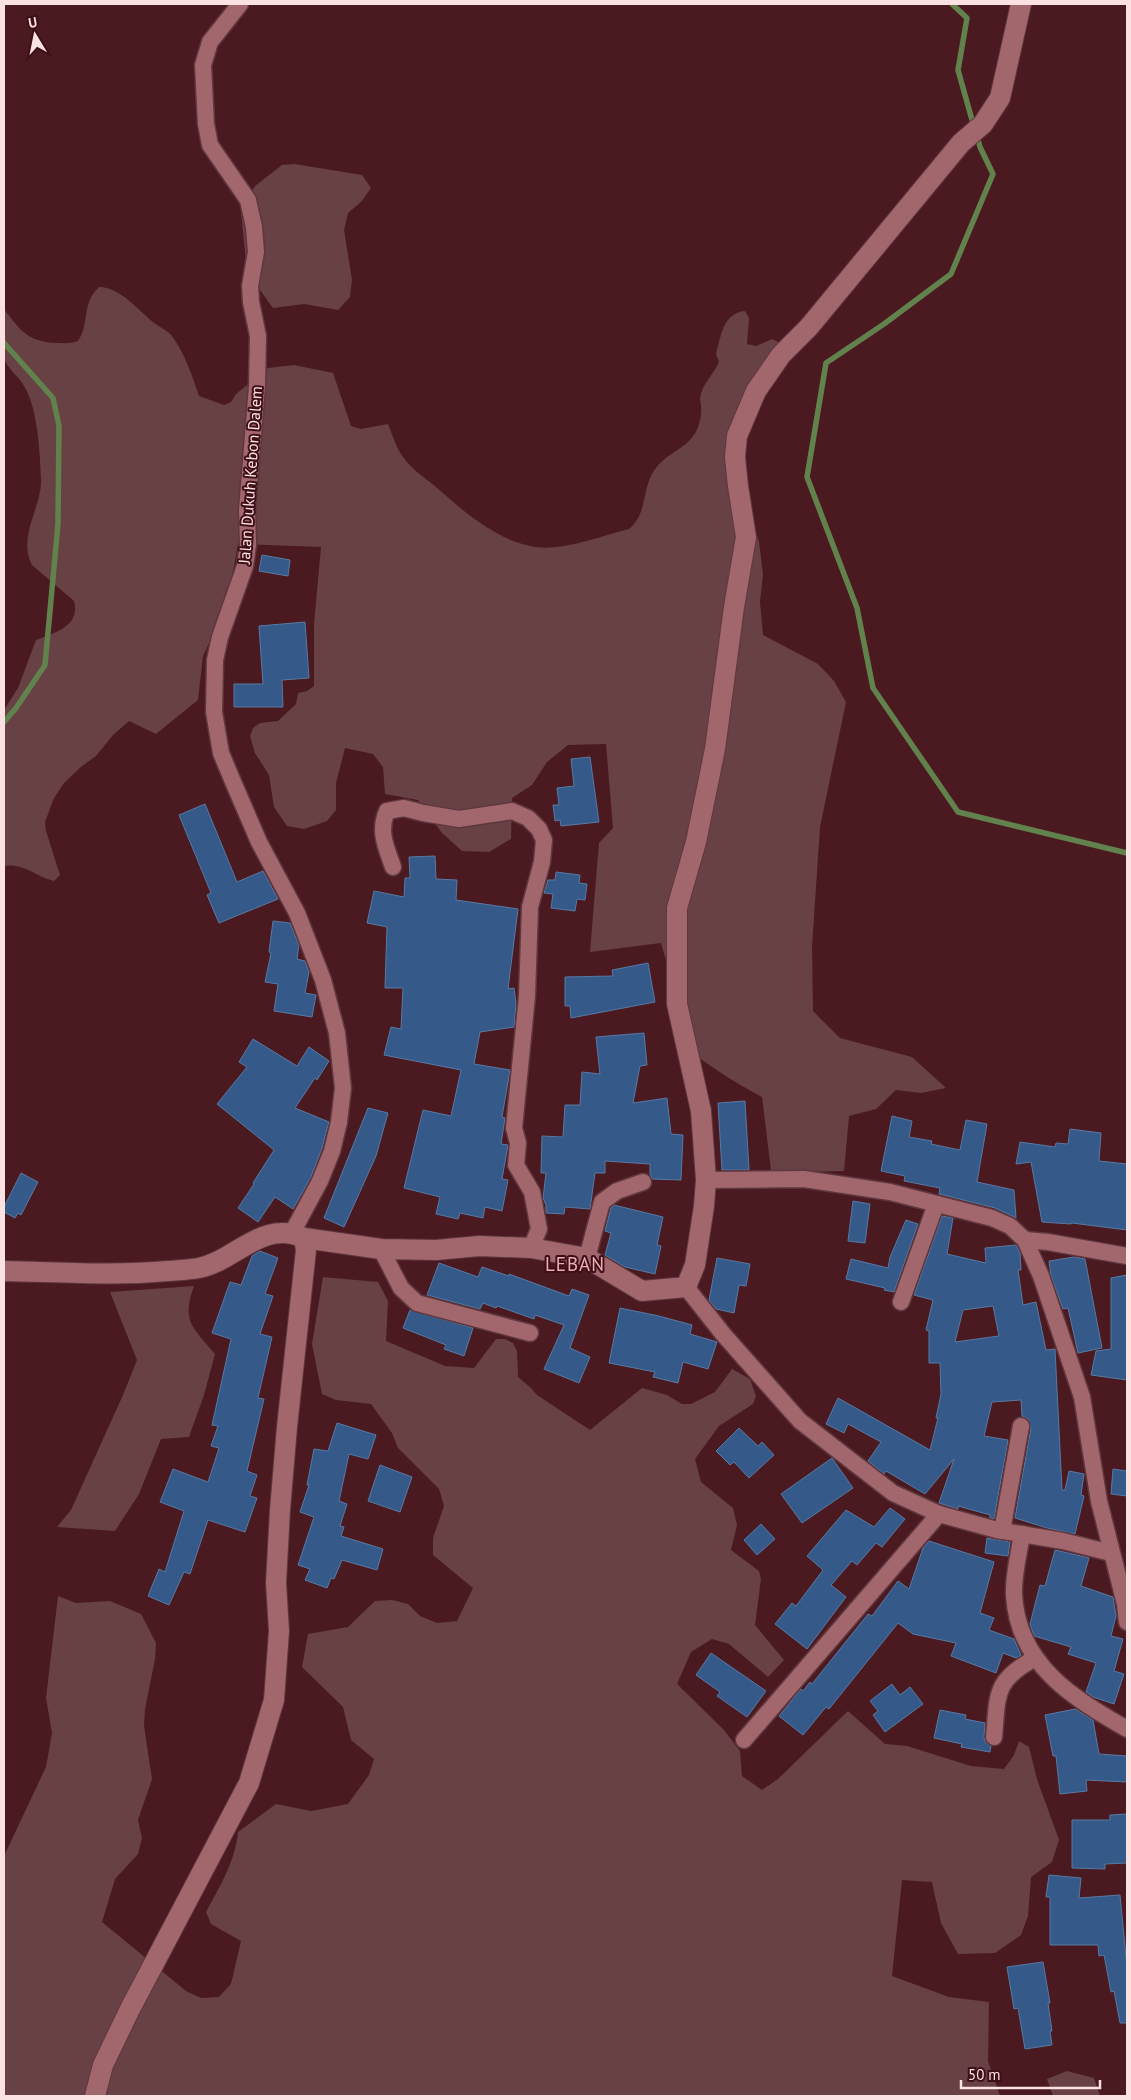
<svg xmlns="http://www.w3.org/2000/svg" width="1131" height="2100" viewBox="0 0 1131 2100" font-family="'PT Sans',sans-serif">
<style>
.green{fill:#674144}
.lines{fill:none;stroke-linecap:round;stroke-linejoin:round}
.stream{stroke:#61824c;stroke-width:5.5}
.building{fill:#355a89;stroke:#5879a3;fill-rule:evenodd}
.minor-casing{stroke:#5f373e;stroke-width:19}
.tertiary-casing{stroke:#5f373e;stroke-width:22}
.minor{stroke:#a1676c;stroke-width:16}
.tertiary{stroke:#a1676c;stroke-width:20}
.labels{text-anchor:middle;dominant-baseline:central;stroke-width:4;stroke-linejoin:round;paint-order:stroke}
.street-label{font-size:16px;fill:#fce1e2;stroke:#3f0f17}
.quarter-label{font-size:19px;letter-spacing:1px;fill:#eeafb3;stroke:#3f0f17}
</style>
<rect width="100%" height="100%" fill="#4b1a21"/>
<!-- green -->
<g class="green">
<polygon points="294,164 362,175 371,188 361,202 348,213 344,230 352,280 350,297 338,310 304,304 273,308 247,272 241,211 255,186 282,165"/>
<path d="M99 287C120 287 138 310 153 322 159 327 167 330 172 336 185 354 192 375 199 396L224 405 231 402 236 394 268 368 294 365 333 373 351 426 361 429 388 424C393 437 397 450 406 461 414 471 425 478 435 486 463 511 497 541 535 547 564 551 601 536 629 529 647 514 642 492 652 474 663 454 683 451 694 435 699 428 702 415 701 406 701 404 700 401 700 399 701 385 714 374 719 362L716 354C721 336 723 313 745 311L749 318 747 344 756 346 772 339 780 343 759 369 742 400 747 506 759 542 763 574 760 602 763 635 818 664 834 681 846 702 820 827 812 947 813 1011 840 1038 912 1057 946 1088 921 1093 896 1090 876 1109 849 1116 844 1171 801 1172 771 1170 762 1097C731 1081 703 1061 675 1041L672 981 661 943 590 952 599 843 613 828 606 744 568 745 547 762 532 785 512 798 511 839 489 852 462 851 442 833 418 800 385 794 383 767 373 754 345 748 336 783V810L327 821 304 829 287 826 274 807 269 775 255 753 250 736 253 728 260 723 278 721 296 704 298 693 307 691 314 686V624L321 547 238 544 227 605 203 656 198 700 156 734 129 721 113 735 96 756 82 766 64 783 54 798 45 822 46 831 60 875 54 881C34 876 24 863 4 866V710L18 688 36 640C54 633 81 626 74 601L32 565C17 537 42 507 41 480 40 453 38 409 24 386 19 376 7 369 4 358 1 348 4 320 4 309 19 329 27 341 54 343 63 343 70 344 78 341 90 323 81 304 99 287Z"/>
<path d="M323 1277 378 1282 388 1301 386 1341 445 1366 474 1368 496 1339H505L513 1343 517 1351 518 1377 531 1388 537 1395 590 1430 642 1388 667 1395 682 1404H691L715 1392 732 1369 750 1379 756 1396 753 1404 719 1426 695 1459 701 1482 733 1508 737 1525 731 1550 759 1571 761 1579 755 1625 784 1660 768 1677 729 1644 712 1639 691 1652 677 1684 724 1730 740 1751 742 1776 762 1790 778 1779 848 1711 885 1744 907 1746 971 1766 1004 1769 1014 1755 1019 1741 1029 1747 1037 1779 1059 1840 1052 1862 1031 1877 1028 1916 1021 1935 995 1953 958 1954 941 1923 932 1882 902 1880 892 1976 949 1997 989 2002 988 2061 1000 2096H4V1856L46 1767 52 1733 46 1698 58 1596 76 1603 110 1601 141 1614 156 1643 155 1659 145 1709 144 1726 152 1779 138 1820 142 1838 138 1854 115 1879 102 1922 186 1991 201 1998 219 1997 231 1984 241 1941 211 1924 206 1912C220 1886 235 1862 238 1832L276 1804 311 1811 348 1804 369 1775 374 1759 351 1740 343 1707 302 1667 308 1634 348 1627 375 1601 392 1600 408 1604 420 1616 437 1623 457 1621 473 1588 433 1555V1538L444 1506 439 1489 398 1448 392 1433 371 1404 336 1400 322 1394 312 1344Z"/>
<path d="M194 1286C181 1322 193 1327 215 1354L204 1395 189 1437 161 1439 139 1494 115 1531 57 1527 71 1510 123 1395 137 1360 110 1292Z"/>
<polygon points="1067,2071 1094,2078 1100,2096 1053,2096 1047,2079"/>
</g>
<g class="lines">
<!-- stream -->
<g class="stream">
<polyline points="952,4 967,18 958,70 974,127"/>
<polyline points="977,136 980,147 993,174 951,274 884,324 826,363 807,477 857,608 873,688 958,812 1127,853"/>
<polyline points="4,343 53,398 59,426 58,524 45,665 16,708 4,722"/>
</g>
</g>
<!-- building -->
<g class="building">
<polygon points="262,555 290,560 288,576 259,571"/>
<polygon points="305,622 309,678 282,680 283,707 234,707 234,684 263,684 259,626"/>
<polygon points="590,757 599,822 561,826 560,820 555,821 553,805 559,805 557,788 574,786 571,759"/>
<polygon points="205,804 237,882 263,871 278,899 219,923 207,895 211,893 179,815"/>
<polygon points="435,856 436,879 457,880 456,900 518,909 508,989 514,988 516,1004 514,1027 480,1032 474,1064 510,1070 502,1117 505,1118 501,1144 508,1145 502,1179 508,1180 502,1211 485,1207 483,1218 460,1213 458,1219 436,1214 440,1197 404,1188 423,1110 451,1116 461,1070 384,1055 391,1027 401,1029 403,988 385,988 387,927 367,923 374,891 404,897 405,878 410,878 409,857"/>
<polygon points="556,872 580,875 579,883 587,884 585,900 577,899 575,911 551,908 553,894 544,893 548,880 555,880"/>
<polygon points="273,921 290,923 299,945 297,959 305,961 309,972 305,993 316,995 312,1017 274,1011 278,984 265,982 271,953 269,952"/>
<polygon points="648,963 655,1002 571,1018 570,1006 565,1006 565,977 613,976 612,970"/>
<polygon points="644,1033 647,1065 640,1066 633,1103 667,1098 671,1134 683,1135 681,1180 652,1179 650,1174 650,1164 605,1161 605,1173 595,1173 590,1209 565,1207 564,1214 546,1213 546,1205 543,1198 546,1173 541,1173 542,1136 563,1137 565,1105 580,1105 582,1072 600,1074 596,1037"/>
<polygon points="253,1039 297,1066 309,1047 329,1061 317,1080 315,1078 295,1108 329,1122 322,1148 311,1177 293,1209 275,1197 258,1222 238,1208 254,1184 253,1183 274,1150 217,1104 247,1067 239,1062"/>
<polygon points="745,1101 749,1170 722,1170 718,1103"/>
<polygon points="368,1108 388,1113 376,1156 344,1227 324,1218"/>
<polygon points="892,1116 912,1121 909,1137 932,1141 931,1144 960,1150 966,1120 987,1124 977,1182 1014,1190 1016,1218 995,1208 939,1194 940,1188 904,1181 905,1176 881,1171"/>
<polygon points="1070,1129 1101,1133 1099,1161 1127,1164 1127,1230 1072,1223 1071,1224 1042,1222 1031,1162 1016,1164 1020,1142 1055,1147 1056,1143 1068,1144"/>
<polygon points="21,1173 38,1182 21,1215 18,1213 15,1218 4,1212 4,1207"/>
<polygon points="853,1201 870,1204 865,1243 848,1241"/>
<polygon points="614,1205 663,1217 657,1245 661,1246 655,1274 625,1267 605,1255 611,1233 605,1231 611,1208"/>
<path d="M942 1216 953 1218 947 1254 986 1263 985 1248 1016 1245 1020 1253 1021 1270H1018L1023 1305 1036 1302 1046 1350 1055 1349 1062 1490H1065L1069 1471 1084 1474 1081 1495 1084 1496 1075 1534 1047 1528 1015 1518 1031 1428 1028 1419 1022 1416 1021 1400 992 1402 984 1436 1008 1440 994 1519 990 1518V1515L958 1506V1509L939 1503 954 1459 925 1494 886 1471 884 1474 868 1461 881 1442 848 1424 844 1433 826 1424 838 1398 930 1450 938 1418H936L941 1394 940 1363H929V1331L926 1330 933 1300 914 1295ZM993 1306 999 1336 955 1342 963 1310Z"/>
<polygon points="906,1220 918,1224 894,1292 884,1290 885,1288 846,1279 851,1259 888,1268 890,1257"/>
<polygon points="260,1251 278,1258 265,1294 273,1296 260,1334 272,1337 258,1398 264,1399 247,1471 257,1475 250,1496 257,1498 245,1532 208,1520 190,1574 184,1572 169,1605 148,1596 159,1569 165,1572 184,1511 160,1502 173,1469 208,1482 219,1448 211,1446 218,1426 212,1425 231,1339 212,1333 230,1282 241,1285 252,1256"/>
<polygon points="1074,1257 1085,1259 1102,1348 1078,1353 1068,1308 1063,1309 1051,1276 1049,1261"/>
<polygon points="717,1258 750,1264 746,1286 739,1285 734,1313 716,1309 709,1300"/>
<polygon points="439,1263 478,1277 482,1267 509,1276 509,1274 569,1296 572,1289 589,1295 570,1348 590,1357 579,1383 544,1369 564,1325 535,1315 534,1319 497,1306 496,1308 483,1303 480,1309 427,1295"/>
<polygon points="1127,1275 1127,1380 1091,1375 1096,1351 1111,1349 1111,1278"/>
<polygon points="620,1308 659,1316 692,1325 690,1334 717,1342 708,1369 683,1362 678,1383 653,1377 655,1372 609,1363"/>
<polygon points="410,1310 473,1328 464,1356 444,1349 446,1345 403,1328"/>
<polygon points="337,1423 376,1435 368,1459 349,1454 339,1501 347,1504 340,1526 344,1527 341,1536 383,1549 377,1570 342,1560 334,1579 331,1578 327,1588 305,1580 310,1569 298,1565 314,1517 300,1512 309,1485 307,1485 314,1449 328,1451"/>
<polygon points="739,1428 758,1446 762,1442 774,1455 749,1478 734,1462 730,1465 716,1451"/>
<polygon points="832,1458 853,1488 802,1523 781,1494"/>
<polygon points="380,1465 412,1477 400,1512 368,1501"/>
<polygon points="1113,1469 1127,1471 1127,1496 1111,1494"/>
<polygon points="890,1508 905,1519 882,1547 876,1543 857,1565 852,1561 831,1585 846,1597 807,1649 775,1624 792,1603 796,1606 823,1570 807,1556 846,1510 874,1527"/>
<polygon points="761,1524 775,1539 757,1555 744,1540"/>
<polygon points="987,1538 1010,1542 1008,1556 985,1553"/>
<polygon points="929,1541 994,1562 980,1613 994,1618 989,1630 1014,1639 1021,1655 1016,1658 1003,1653 996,1673 951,1656 956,1643 913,1634 898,1623 829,1709 826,1707 803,1735 779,1716 801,1689 803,1691 810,1682 812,1684 868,1614 872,1616 898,1581 909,1589 923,1548"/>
<polygon points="1055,1550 1089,1558 1081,1586 1113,1597 1116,1616 1111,1636 1123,1639 1114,1671 1124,1674 1114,1704 1093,1697 1086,1692 1096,1663 1068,1654 1071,1647 1034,1636 1030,1624 1040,1585 1045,1586"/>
<polygon points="711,1653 766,1691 747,1717 717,1696 720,1692 696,1675"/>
<polygon points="892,1684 900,1695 910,1687 923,1704 885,1732 873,1715 878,1711 870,1701"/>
<polygon points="1075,1709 1093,1720 1099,1754 1127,1756 1127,1782 1086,1780 1087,1791 1060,1794 1056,1756 1053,1756 1045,1715"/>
<polygon points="940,1710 966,1715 965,1719 985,1723 984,1737 985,1742 991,1746 990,1752 961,1747 962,1744 934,1738"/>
<polygon points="1127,1814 1127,1863 1105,1864 1105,1869 1072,1868 1072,1820 1110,1820 1110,1815"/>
<polygon points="1049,1875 1081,1878 1079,1898 1120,1895 1127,1967 1127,2023 1120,2023 1114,1991 1111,1992 1104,1955 1099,1956 1098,1945 1050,1945 1050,1897 1046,1897"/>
<polygon points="1043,1962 1050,2003 1048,2003 1052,2031 1050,2031 1052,2045 1025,2049 1018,2008 1014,2009 1007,1967"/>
</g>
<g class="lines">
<!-- minor casing -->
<g class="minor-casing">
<g id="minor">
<polyline points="240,4 210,42 203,65 206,124 210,145 248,200 254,227 256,252 250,286 251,302 258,336 257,386 247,510 248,545 245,566 220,637 215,660 214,712 221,753 231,777 259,842 297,913 323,980 337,1033 343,1088 339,1122 332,1151 320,1181 292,1233"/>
<path d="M393 867C386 847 378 831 387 811L404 808 423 813 459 819 512 811 528 818 539 829 544 840 542 862 530 907 527 996 514 1128 518 1143 516 1165 532 1192 539 1229 531 1248"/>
<polyline points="706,1180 804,1179 890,1192 992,1218 1010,1226 1025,1240 1041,1276 1082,1397 1099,1501 1125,1604 1127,1622"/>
<polyline points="1025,1240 1048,1242 1127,1256"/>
<polyline points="381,1249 401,1288 417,1303 530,1333"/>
<polyline points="587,1258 602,1202 617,1191 643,1182"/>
<polyline points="686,1287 723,1334 800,1421 893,1493 939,1514 997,1530 1063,1541 1111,1553"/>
<polyline points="901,1302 936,1204"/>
<polyline points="1002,1531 1021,1426"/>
<path d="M1022 1534C1019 1554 1013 1575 1014 1595 1018 1665 1073 1698 1127 1729"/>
<path d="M994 1737C998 1693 994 1681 1035 1658"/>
<polyline points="744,1740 939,1514"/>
</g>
</g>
<!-- tertiary casing -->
<g class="tertiary-casing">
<g id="tertiary">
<polyline points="304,1238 381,1249 436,1250 479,1246 531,1248 587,1258 642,1291 686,1287 695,1265 704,1206 706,1180 701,1111 677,1004 677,908 696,842 715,749 734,607 746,537 738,486 735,457 737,436 756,391 781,355 809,327 961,143 983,124 1000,98 1021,4"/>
<path d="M4 1271C59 1272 114 1276 168 1271 178 1270 189 1270 199 1268 237 1260 262 1219 304 1238L306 1250 287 1427 280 1510 276 1583 279 1631 274 1700 249 1783 130 2009 103 2065 95 2096"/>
</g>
</g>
<!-- minor -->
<use href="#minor" class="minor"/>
<!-- tertiary -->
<use href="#tertiary" class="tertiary"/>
</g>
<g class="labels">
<!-- street labels -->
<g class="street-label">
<text transform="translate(250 475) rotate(-86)">Jalan Dukuh Kebon Dalem</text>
</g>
<!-- quarter labels -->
<g class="quarter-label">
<text x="575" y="1264">LEBAN</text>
</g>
</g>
<!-- border -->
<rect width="1131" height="2100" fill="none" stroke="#fce1e2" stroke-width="10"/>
<!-- north arrow -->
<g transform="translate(35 35) rotate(350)" stroke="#3f0f17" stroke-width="4" paint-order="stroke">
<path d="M0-4L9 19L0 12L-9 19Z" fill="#fce1e2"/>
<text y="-8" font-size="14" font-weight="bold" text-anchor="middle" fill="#fce1e2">U</text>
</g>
<!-- scale -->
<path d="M961 2080v8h139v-8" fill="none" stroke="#fce1e2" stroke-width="2.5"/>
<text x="968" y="2080" font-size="15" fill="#fce1e2" stroke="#3f0f17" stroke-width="4" paint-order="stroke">50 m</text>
</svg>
